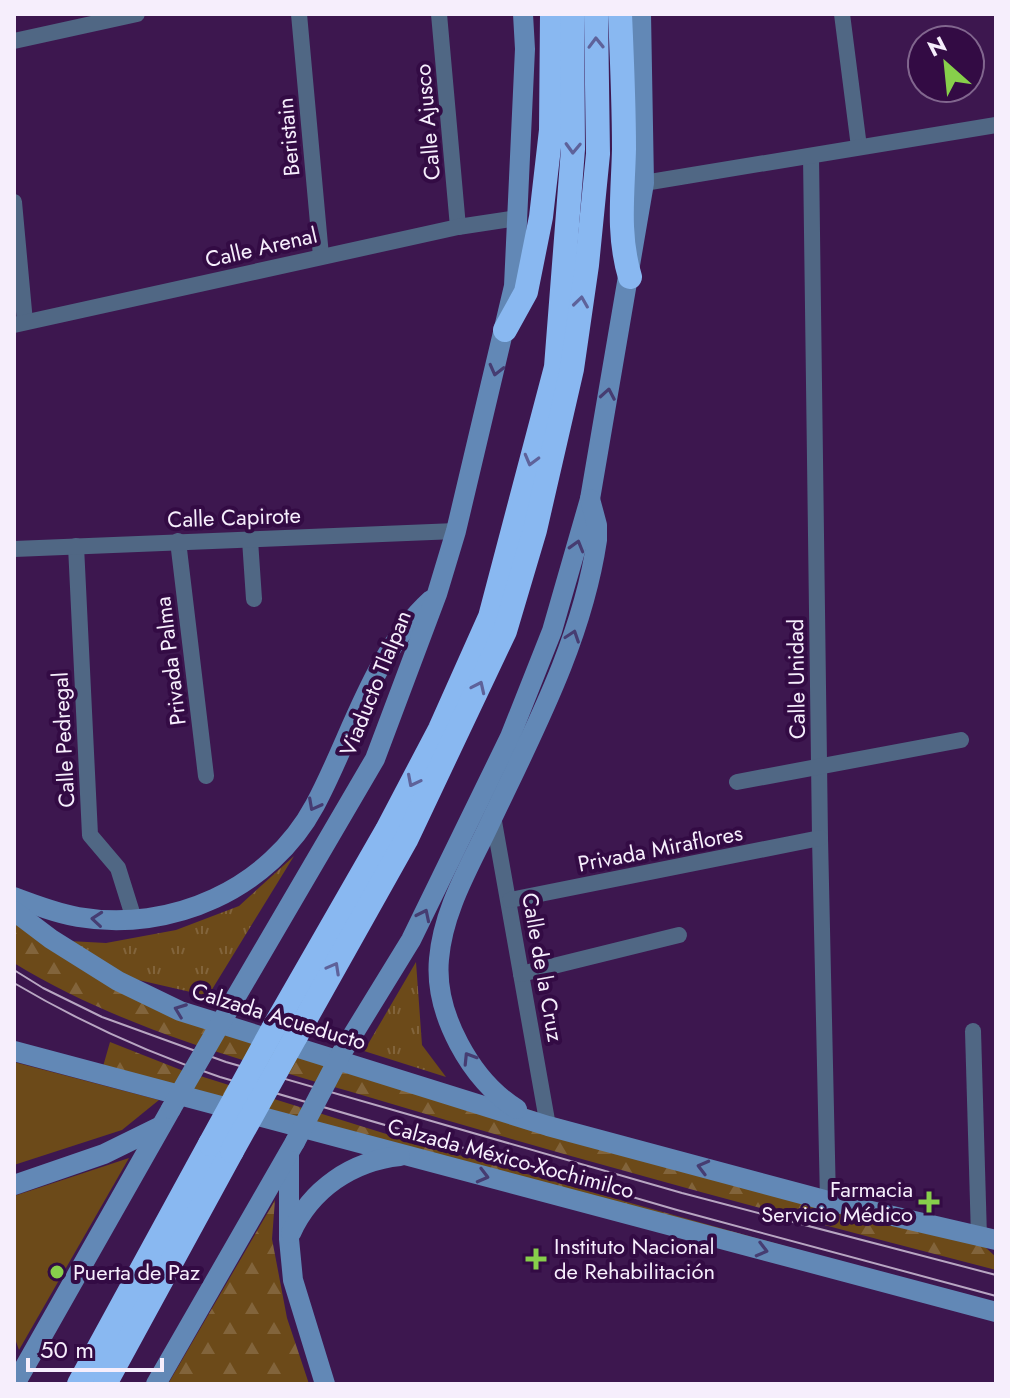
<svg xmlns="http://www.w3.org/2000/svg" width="1010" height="1398" viewBox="0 0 1010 1398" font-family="Jost,sans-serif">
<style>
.grass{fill:#6c4a19}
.forest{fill:url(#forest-firs)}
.park{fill:url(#park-tufts)}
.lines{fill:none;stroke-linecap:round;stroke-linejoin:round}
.minor{stroke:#506784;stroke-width:16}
.secondary{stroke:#6288b6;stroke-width:20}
.motorway{stroke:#89b8f1;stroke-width:24}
.tram{stroke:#b8a6c2;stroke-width:2}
.secondary-bridge{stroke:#6288b6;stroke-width:20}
.motorway-bridge{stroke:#89b8f1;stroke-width:24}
.oneway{stroke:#5e629a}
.oneway2{stroke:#463d72}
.poi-dot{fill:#87cf4b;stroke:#330b44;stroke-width:3}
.labels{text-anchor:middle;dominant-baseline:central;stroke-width:8;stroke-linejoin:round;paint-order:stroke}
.street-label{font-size:22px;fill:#f6eefc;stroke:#330b44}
.poi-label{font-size:22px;fill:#f6eefc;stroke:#330b44;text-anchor:start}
</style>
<defs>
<pattern id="forest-firs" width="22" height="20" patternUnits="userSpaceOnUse" patternTransform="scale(2)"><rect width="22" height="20" fill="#6c4a19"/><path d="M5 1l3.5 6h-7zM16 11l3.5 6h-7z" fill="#82643b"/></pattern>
<pattern id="park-tufts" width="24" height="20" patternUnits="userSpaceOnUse" patternTransform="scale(2)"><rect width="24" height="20" fill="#6c4a19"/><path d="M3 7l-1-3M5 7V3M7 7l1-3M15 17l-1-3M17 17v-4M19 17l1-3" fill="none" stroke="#82643b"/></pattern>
</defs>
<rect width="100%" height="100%" fill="#3d174f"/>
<!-- grass -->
<g class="grass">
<polygon points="14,1062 159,1100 122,1130 14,1165"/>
<polygon points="129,1158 19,1350 14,1336 14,1196"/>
</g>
<!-- forest -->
<g class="forest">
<path d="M14 918 117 986 985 1247 996 1257V1270C791 1217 585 1162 382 1101 256 1064 127 1032 14 963Z"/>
<polygon points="110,1042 181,1070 412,1142 810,1253 102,1070"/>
<polygon points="275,1200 272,1239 287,1318 309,1384 168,1384"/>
</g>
<!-- park -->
<g class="park">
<polygon points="294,856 208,996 121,976 50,940 106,943 176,930 239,906"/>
<polygon points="416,962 422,1045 446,1077 364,1051"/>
</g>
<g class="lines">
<!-- minor -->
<g class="minor">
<polyline points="299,14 321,256"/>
<polyline points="439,14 458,227"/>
<polyline points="842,14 859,147"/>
<polyline points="14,41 137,14"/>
<polyline points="811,156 820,838 828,1201"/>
<polyline points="644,183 996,125"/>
<polyline points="14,202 25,322"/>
<polyline points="14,325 458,227 518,218"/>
<polyline points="250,540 254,599"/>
<polyline points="178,541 206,776"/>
<polyline points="76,546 90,835 118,868 134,919"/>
<polyline points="14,549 456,531"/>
<polyline points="737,782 961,740"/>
<polyline points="493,816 548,1126"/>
<polyline points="510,900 820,838"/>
<polyline points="521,974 679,935"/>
<polyline points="973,1031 979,1237"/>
</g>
<!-- secondary -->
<g class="secondary">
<path d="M14 897C35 905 56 913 78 917 171 933 270 889 315 805 352 736 372 654 431 600"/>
<polyline points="14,911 51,939 118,981 180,1011 548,1126 828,1201 996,1240"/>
<polyline points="230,1007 375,759 437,594 456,531 514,286 525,49 523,14"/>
<polyline points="14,1051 996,1312"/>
<polyline points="341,1054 411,940 510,737 552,631 590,499 644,183 641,14"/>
<path d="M517 1109C471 1081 434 1013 439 959 443 910 470 866 490 823 533 732 582 641 597 540V525L590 499"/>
<polyline points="289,1153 289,1239 293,1280 325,1384"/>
<polyline points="14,1185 104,1154 161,1126"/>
<path d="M291 1233C311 1189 352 1161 400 1156"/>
<polyline points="15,1384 171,1109"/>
<polyline points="156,1384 295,1142"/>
</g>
<!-- motorway -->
<g class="motorway">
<path d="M620 14C622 59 624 104 624 149 623 193 617 234 630 277"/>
<polyline points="505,330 526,292 541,217 551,130 552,14"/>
<polyline points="274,1027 387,830 440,729 490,617 556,367 573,149 572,14"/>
<polyline points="296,1036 406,840 505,631 535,530 572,369 587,265 598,154 596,14"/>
<polyline points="79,1384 210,1144"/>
<polyline points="105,1384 232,1151"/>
</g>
<!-- tram -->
<g class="tram">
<polyline points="14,970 43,988 102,1017 226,1062 682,1193 996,1275"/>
<path d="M14 983C80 1022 148 1053 220 1077L677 1210 996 1296"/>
</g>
<!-- secondary-bridge -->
<g class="secondary-bridge">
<polyline points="171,1109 230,1007"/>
<polyline points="295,1142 341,1054"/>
</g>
<!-- motorway-bridge -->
<g class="motorway-bridge">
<polyline points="210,1144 274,1027"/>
<polyline points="232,1151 296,1036"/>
</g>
</g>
<!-- one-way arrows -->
<defs><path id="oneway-chevron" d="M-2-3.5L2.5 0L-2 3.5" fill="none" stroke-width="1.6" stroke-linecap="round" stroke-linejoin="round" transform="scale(2)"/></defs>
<g class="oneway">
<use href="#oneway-chevron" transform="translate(596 43) rotate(-91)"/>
<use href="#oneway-chevron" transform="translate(573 148) rotate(92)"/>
<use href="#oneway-chevron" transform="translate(581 302) rotate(-82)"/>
<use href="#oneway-chevron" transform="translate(531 460) rotate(105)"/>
<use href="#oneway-chevron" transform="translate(479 687) rotate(-65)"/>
<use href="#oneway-chevron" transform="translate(413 781) rotate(117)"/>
<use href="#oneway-chevron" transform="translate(334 968) rotate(-61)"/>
</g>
<g class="oneway2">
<use href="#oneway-chevron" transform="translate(496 370) rotate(104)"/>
<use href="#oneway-chevron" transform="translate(608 394) rotate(-80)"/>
<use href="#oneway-chevron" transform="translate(577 546) rotate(-74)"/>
<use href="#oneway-chevron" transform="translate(573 636) rotate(-71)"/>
<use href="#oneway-chevron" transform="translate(314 805) rotate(118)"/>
<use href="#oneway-chevron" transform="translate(424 915) rotate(-64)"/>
<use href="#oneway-chevron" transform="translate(97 919) rotate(-175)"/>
<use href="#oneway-chevron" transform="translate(180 1010) rotate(-159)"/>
<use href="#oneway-chevron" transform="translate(469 1058) rotate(-122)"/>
<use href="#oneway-chevron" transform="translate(703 1167) rotate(-165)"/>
<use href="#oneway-chevron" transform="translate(483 1176) rotate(15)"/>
<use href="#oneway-chevron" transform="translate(762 1250) rotate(15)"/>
</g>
<!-- markers -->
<g class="poi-dot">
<path d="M925 1190h8v8h8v8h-8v8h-8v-8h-8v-8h8z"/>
<path d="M532 1247h8v8h8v8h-8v8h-8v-8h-8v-8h8z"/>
<circle cx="57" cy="1272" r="8"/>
</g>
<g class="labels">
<!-- street labels -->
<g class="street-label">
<text transform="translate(427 122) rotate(-95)">Calle Ajusco</text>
<text transform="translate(288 137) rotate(-95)">Beristain</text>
<text transform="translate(261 247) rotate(-13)">Calle Arenal</text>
<text transform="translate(234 517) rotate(-2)">Calle Capirote</text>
<text transform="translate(170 661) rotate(-97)">Privada Palma</text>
<text transform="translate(796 679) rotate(-91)">Calle Unidad</text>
<text transform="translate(375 683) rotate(-68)">Viaducto Tlalpan</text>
<text transform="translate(63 740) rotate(-93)">Calle Pedregal</text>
<text transform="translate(660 848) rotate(-11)">Privada Miraflores</text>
<text transform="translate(543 967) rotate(80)">Calle de la Cruz</text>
<text transform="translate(279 1016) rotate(17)">Calzada Acueducto</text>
<text transform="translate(511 1158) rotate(15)">Calzada México-Xochimilco</text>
</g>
<!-- poi labels -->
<g class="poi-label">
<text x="913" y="1189" text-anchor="end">Farmacia<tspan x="913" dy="25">Servicio Médico</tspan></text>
<text x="554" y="1246">Instituto Nacional<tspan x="554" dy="25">de Rehabilitación</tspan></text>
<text x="73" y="1272">Puerta de Paz</text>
</g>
</g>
<!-- border -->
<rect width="1010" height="1398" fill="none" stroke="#f6eefc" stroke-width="32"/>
<!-- north arrow -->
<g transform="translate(946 64) rotate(333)"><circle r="38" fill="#330b44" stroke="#81668e" stroke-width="2"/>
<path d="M0-6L14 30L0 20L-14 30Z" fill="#87cf4b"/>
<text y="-12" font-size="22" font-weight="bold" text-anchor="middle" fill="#f6eefc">N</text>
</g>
<!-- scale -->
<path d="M28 1358v12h134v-12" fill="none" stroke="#f6eefc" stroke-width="4"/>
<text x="40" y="1358" font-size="24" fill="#f6eefc" stroke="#330b44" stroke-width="6" paint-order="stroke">50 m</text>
</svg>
